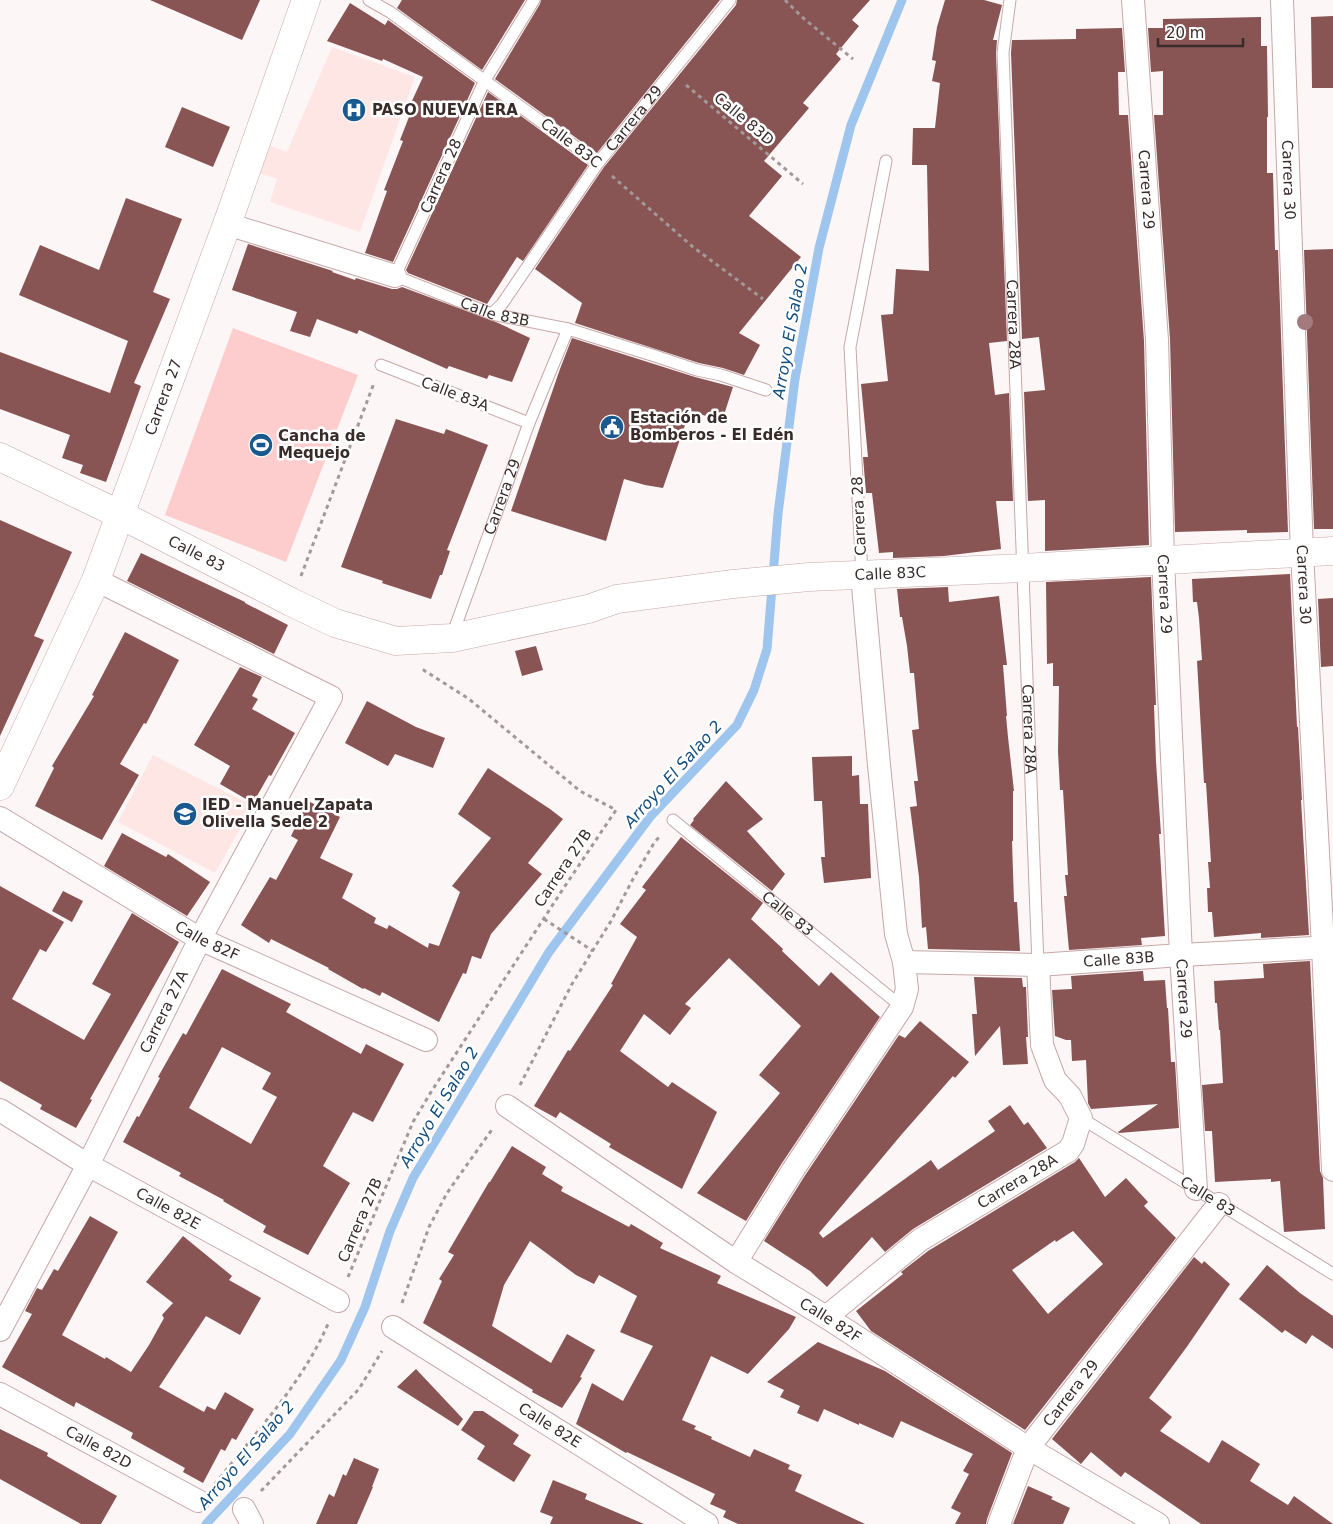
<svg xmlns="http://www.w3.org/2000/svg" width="1333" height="1524" viewBox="0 0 1333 1524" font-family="'DejaVu Sans',sans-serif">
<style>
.built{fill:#fee6e5}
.green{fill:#fccdcc}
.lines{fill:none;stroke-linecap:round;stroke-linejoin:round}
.stream{stroke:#9dc5ed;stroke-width:9}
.building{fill:#885454;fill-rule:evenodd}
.service-casing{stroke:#c6a8a8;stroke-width:13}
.minor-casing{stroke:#c6a8a8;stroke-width:24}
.tertiary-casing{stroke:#c6a8a8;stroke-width:29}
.path{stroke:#a29998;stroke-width:3;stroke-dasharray:4 4;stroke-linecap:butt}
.service{stroke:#fff;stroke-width:11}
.minor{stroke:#fff;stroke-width:22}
.tertiary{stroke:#fff;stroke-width:28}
.tree{fill:#a37a7e}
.labels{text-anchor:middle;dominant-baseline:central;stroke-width:5;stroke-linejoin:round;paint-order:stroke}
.poi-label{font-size:15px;font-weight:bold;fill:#382c2b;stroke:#fff;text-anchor:start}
.street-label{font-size:15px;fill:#382c2b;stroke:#fff}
.water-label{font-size:16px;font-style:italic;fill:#134e7f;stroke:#fff}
</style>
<rect width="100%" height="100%" fill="#fdf6f6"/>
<!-- built -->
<g class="built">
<polygon points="332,47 415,77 360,232 270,202 277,179 255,172 265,144 287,152"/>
<polygon points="153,755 253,806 215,873 118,822"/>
</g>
<!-- green -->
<polygon class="green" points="233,328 358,375 286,562 165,515"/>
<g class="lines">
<!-- stream -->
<polyline class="stream" points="206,1524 290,1434 341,1360 365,1307 390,1231 413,1178 549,952 650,817 737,725 754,690 767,649 778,514 795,379 819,248 851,125 902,0"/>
</g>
<!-- building -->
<g class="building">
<polygon points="150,0 260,0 242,40"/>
<polygon points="402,0 525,0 482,70 397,8"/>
<polygon points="541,0 720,0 597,153 495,79 540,4"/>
<polygon points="737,0 870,0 852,20 859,26 836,54 841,59 803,103 809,108 764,161 782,176 749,216 801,257 739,333 760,345 744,375 723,368 699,363 575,323 582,303 535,269 604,167 736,5"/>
<polygon points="945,0 984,0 1002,5 993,40 997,40 996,53 1007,341 989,343 995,395 1009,393 1013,501 996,501 1001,549 944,556 893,558 893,552 879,553 872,493 866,493 863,457 868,457 861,384 888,381 881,315 893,314 896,269 929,271 927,165 912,165 913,128 935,128 940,83 932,81 936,61 932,60 937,27"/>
<polygon points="350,3 385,25 388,20 475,83 393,262 365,253 387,191 384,190 403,141 400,140 414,104 411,103 423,77 383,59 382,61 327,41"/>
<polygon points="1333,16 1333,88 1312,88 1311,17"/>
<polygon points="1261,17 1261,46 1267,46 1268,117 1267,117 1267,173 1273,173 1275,250 1278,250 1288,532 1247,533 1247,530 1175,532 1170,339 1154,115 1163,115 1163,71 1151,72 1148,28 1163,28 1163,19"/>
<polygon points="1122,28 1125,72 1118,72 1119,115 1128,115 1144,341 1149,545 1045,551 1045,500 1028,501 1024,392 1045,390 1039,337 1022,339 1011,53 1012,40 1076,39 1076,29"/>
<polygon points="488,92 588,165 523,261 517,257 487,304 408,273 406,270"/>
<polygon points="182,107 230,127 213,167 165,147"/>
<polygon points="126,198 182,219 153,292 170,299 134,383 141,386 106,482 80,473 83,465 62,458 70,435 0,409 0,352 110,393 128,341 19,295 40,245 99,270"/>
<polygon points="248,244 333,271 332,272 355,280 356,278 392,289 397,289 402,287 496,322 530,338 512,382 489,375 487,379 449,366 447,369 359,330 357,334 317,319 310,337 290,331 297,312 232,290"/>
<polygon points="1333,249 1333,529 1314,529 1304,250"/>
<polygon points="572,338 695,377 733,387 722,421 690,411 663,488 645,485 624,479 606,541 511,511 560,369"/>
<polygon points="396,419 444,434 446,429 488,445 447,550 450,551 442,575 440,575 431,599 382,583 383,581 341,567"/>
<polygon points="0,520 72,552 34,636 44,640 0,736"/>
<polygon points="141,553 245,602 245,603 288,625 274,654 127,581"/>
<polygon points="1290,574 1297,727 1298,727 1302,800 1301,800 1309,935 1261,938 1261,933 1214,937 1212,912 1208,912 1207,888 1210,888 1208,862 1211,862 1206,783 1204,783 1197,661 1202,660 1199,618 1197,602 1193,602 1192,579"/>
<polygon points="1151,577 1156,705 1154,705 1156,762 1161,834 1159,834 1165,936 1141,938 1142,945 1069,950 1064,896 1067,896 1065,875 1068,875 1063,790 1060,790 1058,752 1059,686 1053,686 1053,663 1047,664 1046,582"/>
<polygon points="948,587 949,602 999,596 1007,665 1003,665 1007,716 1006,716 1008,737 1014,791 1013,791 1013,841 1012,841 1014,902 1017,902 1020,951 928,949 926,927 922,928 919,877 910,807 917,806 914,781 918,781 912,730 919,729 914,673 910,673 907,646 902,617 900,617 897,589"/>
<polygon points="1333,598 1333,666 1321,667 1318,599"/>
<polygon points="125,632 179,660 146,724 144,723 120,764 139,775 102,840 35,806 54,768 52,766 94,696 92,695"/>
<polygon points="536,646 543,670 522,676 515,651"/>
<polygon points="240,667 262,677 252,696 258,699 252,709 295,733 271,776 269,775 253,803 220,784 230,766 194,745"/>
<polygon points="367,701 416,727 445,738 433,768 395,754 388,766 345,743"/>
<polygon points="852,756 852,776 859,775 860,804 868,804 871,878 824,883 821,857 825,857 822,801 814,801 812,757"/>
<polygon points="488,768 550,809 563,819 528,863 542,874 491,934 481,959 472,956 466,974 463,973 439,1022 382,992 380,996 364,988 363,989 328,969 329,968 271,939 269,943 241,925 270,877 276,880 298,840 291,836 308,801 340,817 320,858 353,874 342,898 376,918 374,923 387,929 389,925 428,948 429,943 439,946 460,892 452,886 491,838 458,814"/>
<polygon points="726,781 763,819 747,831 785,874 772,891 690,825 694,820 693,819"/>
<polygon points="122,833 166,857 168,854 210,882 187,916 104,866"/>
<polygon points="681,837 763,903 751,919 783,949 782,951 819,986 831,972 880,1017 782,1163 746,1221 697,1193 780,1093 759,1075 801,1026 729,958 685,1004 691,1008 670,1035 644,1014 620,1051 668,1087 672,1082 717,1112 682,1189 609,1147 611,1144 560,1112 556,1118 534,1106 568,1050 570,1051 613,985 611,984 637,937 620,924 646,890 642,887"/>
<polygon points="0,886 64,922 46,952 40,949 12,999 84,1040 111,994 92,984 132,913 179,942 90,1099 92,1100 76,1128 40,1109 42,1105 0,1081"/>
<polygon points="63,891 83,901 72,922 52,911"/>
<polygon points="1310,961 1320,1171 1323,1178 1325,1229 1284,1232 1280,1181 1271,1182 1271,1179 1215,1182 1212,1131 1205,1131 1202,1085 1223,1083 1220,1030 1219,1030 1217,1003 1215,1003 1214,981 1264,978 1263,964"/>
<path d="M222 969 291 1004 286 1012 361 1054 366 1044 404 1064 373 1122 353 1112 323 1166 350 1183 308 1255 263 1232 266 1226 223 1201 224 1200 179 1176 181 1173 123 1142 137 1116 139 1117 160 1078 158 1077 183 1033 186 1035ZM222 1047 271 1073 262 1089 277 1097 251 1144 189 1108Z"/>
<polygon points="1143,971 1144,981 1165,980 1167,1008 1168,1008 1171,1062 1175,1062 1179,1128 1119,1133 1118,1132 1158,1104 1091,1109 1088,1103 1086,1060 1072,1061 1071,1040 1066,1040 1055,1036 1052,990 1072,989 1071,976"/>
<polygon points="974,977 1022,978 1023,987 1026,987 1028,1037 1026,1037 1028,1064 1003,1065 1000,1026 975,1056 972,1014 977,1014"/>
<polygon points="920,1021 969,1062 955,1078 953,1076 902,1134 819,1233 823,1238 931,1160 938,1170 995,1131 988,1121 1010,1105 1024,1125 1028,1122 1047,1148 913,1229 885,1252 872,1237 827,1287 810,1271 764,1241 804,1177 899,1035 905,1038"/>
<polygon points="512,1146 546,1167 542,1174 563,1187 561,1191 629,1227 631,1224 663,1243 660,1248 721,1276 717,1283 796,1317 789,1329 748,1374 711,1356 682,1420 696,1426 694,1429 712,1437 711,1439 750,1457 754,1449 790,1465 788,1469 802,1475 795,1491 865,1524 738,1524 723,1517 726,1511 710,1504 715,1494 627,1452 626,1453 576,1424 592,1383 623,1401 653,1346 620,1332 637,1296 599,1275 594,1284 576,1275 530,1241 504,1285 492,1326 551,1363 567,1334 595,1350 580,1377 582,1378 562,1408 532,1392 533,1390 423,1323 442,1281 439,1279 454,1255 448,1252 489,1182 490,1182"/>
<path d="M1079 1158 1105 1197 1126 1178 1148 1202 1144 1206 1176 1238 1025 1430 871 1331 856 1311 903 1274 901 1272 928 1251 1075 1162ZM1073 1231 1103 1264 1048 1314 1012 1270 1055 1240 1056 1242Z"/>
<polygon points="90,1216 118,1232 62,1335 105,1359 106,1357 131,1372 149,1345 164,1318 162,1315 173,1303 146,1282 183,1236 232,1276 229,1280 261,1298 240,1335 206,1316 159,1387 204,1412 207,1406 215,1410 225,1392 254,1409 236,1440 232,1438 225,1451 221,1449 203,1483 183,1472 185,1468 131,1438 133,1433 76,1402 74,1407 2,1367 32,1314 25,1311 37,1288 42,1290 54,1269 58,1271"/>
<polygon points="1194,1257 1202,1264 1204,1261 1230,1284 1186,1348 1149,1398 1172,1417 1160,1431 1209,1463 1222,1440 1260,1464 1250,1481 1288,1505 1294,1496 1333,1524 1201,1524 1125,1472 1121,1477 1091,1452 1081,1464 1052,1439"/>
<polygon points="1267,1265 1300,1293 1333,1316 1333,1349 1312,1335 1306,1344 1285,1330 1282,1333 1239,1299"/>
<polygon points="818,1342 885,1371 1012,1453 987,1519 986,1524 955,1524 961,1513 951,1508 969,1474 963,1471 973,1454 901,1421 893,1438 859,1423 859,1425 824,1409 818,1422 797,1413 800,1406 780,1397 784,1390 767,1382"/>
<polygon points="416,1369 463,1419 458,1426 397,1387"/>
<polygon points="474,1411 483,1411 519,1435 513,1444 531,1455 514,1482 477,1459 485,1446 461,1430"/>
<polygon points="0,1429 48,1453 47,1456 117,1496 101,1524 81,1524 0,1479"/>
<polygon points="354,1458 379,1469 372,1487 373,1487 357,1524 316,1524 329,1494 334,1497 343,1474 346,1476"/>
<polygon points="553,1480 587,1494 585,1499 644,1524 550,1524 553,1517 540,1512"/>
<polygon points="1028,1486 1053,1497 1051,1499 1070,1508 1063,1524 1013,1524"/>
</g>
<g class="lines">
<!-- service casing -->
<g class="service-casing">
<g id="service">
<polyline points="369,0 390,12 598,163"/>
<path id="s1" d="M534 0 485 80 395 276 492 314 568 329 655 356 697 370 721 375 766 390"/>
<path id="s2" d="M1010 0 1003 53 1038 965"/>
<path id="s3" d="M492 314 502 304 598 163 730 0"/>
<polyline points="381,365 529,423"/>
<polyline points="862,575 850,347 886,161"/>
<path id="s4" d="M452 636 529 423 568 329"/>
<path id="s5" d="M673 820 902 1007"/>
<path id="s6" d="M1081 1118 1333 1274"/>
</g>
</g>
<!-- minor casing -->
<g class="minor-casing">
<g id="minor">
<path id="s7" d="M1133 0 1157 340 1163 560 1181 955 1196 1189"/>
<path id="s8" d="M1282 0 1302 552 1323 947 1333 1170"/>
<polyline points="227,224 395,276"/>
<path id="s9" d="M0 818 200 939 426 1040"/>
<path id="s10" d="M904 962 1038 965 1181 955 1333 947"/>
<path id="s11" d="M507 1106 736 1262 826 1317 1028 1448 1158 1524"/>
<path id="s12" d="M0 1110 88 1165 338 1301"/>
<polyline points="736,1262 793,1170 902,1007 907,989 904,962 896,934 879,765 862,575"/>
<path id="s13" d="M826 1317 920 1240 1068 1151 1073 1144 1081 1118 1070 1096 1055 1080 1042 1045 1038 965"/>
<path id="s14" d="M393 1327 707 1524"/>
<path id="s15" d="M0 1330 88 1165 200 939 331 697 96 580"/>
<path id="s16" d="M0 1394 198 1501"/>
<polyline points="244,1509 252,1524"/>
<path id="s17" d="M999 1524 1028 1448 1219 1204"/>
</g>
</g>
<!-- tertiary casing -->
<g class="tertiary-casing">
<g id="tertiary">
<path id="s18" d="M0 457 121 515 291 602 335 623 396 641 452 638 588 609 617 599 733 584 809 577 1022 568 1333 551"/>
<path id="s19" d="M0 786 96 580 230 216 306 0"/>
</g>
</g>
<!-- path -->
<g class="path">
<polyline points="785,0 802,17 853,59"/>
<polyline points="686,85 803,184"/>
<polyline points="612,176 693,247 763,299"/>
<polyline points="301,576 374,383"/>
<polyline points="544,919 593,951"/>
<polyline points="520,1085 572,984 611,921 633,879 654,843 660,836"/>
<polyline points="348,1277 413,1122 431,1092 563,889 616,810 580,791 469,699 422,669"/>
<polyline points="402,1303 429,1227 447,1193 493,1128"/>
<path d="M215 1484C255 1433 302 1384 328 1324"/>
<polyline points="261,1491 359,1389 382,1351"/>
</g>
<!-- service -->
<use href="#service" class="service"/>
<!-- minor -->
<use href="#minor" class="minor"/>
<!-- tertiary -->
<use href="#tertiary" class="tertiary"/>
</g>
<!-- trees -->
<circle class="tree" cx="1305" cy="322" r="8"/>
<!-- icons -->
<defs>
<g id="hospital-disc" transform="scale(1.25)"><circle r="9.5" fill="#1a598f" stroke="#fff"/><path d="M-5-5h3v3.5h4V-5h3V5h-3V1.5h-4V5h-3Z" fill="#fff"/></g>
<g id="civic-disc" transform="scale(1.25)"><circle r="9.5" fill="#1a598f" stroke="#fff"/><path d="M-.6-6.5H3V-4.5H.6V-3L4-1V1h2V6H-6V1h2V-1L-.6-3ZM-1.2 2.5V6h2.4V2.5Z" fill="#fff"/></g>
<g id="stadium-disc" transform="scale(1.25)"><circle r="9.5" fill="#1a598f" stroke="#fff"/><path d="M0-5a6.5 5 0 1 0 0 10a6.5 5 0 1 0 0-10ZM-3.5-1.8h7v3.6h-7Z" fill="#fff"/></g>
<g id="school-disc" transform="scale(1.25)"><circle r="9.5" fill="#1a598f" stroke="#fff"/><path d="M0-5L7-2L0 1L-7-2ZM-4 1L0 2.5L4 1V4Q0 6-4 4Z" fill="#fff"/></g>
</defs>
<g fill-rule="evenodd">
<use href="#hospital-disc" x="354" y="110"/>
<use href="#civic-disc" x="612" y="427"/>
<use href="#stadium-disc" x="261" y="445"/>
<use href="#school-disc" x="185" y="814"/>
</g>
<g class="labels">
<!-- poi labels -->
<g class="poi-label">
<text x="372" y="110">PASO NUEVA ERA</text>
<text x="630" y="418">Estación de<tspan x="630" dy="17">Bomberos - El Edén</tspan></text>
<text x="278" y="436">Cancha de<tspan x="278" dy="17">Mequejo</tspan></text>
<text x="202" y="805">IED - Manuel Zapata<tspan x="202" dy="17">Olivella Sede 2</tspan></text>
</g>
<!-- street labels -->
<g class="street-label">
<text stroke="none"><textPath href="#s3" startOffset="242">Carrera 29</textPath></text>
<text transform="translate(744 119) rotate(40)">Calle 83D</text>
<text transform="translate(571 143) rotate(37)">Calle 83C</text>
<text transform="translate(441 176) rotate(-66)">Carrera 28</text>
<text stroke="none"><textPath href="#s8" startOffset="180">Carrera 30</textPath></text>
<text stroke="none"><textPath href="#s7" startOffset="190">Carrera 29</textPath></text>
<text stroke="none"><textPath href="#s1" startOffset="416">Calle 83B</textPath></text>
<text stroke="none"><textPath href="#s2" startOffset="325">Carrera 28A</textPath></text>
<text transform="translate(455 394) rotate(21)">Calle 83A</text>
<text stroke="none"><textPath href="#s19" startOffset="422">Carrera 27</textPath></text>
<text stroke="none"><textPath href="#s4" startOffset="148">Carrera 29</textPath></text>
<text transform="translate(859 516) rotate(-93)">Carrera 28</text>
<text stroke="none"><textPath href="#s18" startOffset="219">Calle 83</textPath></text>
<text stroke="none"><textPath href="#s18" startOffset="938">Calle 83C</textPath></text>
<text stroke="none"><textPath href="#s8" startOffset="585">Carrera 30</textPath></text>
<text stroke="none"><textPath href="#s7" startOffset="595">Carrera 29</textPath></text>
<text stroke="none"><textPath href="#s2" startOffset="730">Carrera 28A</textPath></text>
<text transform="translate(563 868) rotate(-56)">Carrera 27B</text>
<text stroke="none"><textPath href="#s5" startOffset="148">Calle 83</textPath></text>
<text stroke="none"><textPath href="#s9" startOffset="241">Calle 82F</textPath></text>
<text stroke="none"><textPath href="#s10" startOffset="215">Calle 83B</textPath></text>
<text stroke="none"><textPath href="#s7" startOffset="1000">Carrera 29</textPath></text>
<text stroke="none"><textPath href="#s15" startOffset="358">Carrera 27A</textPath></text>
<text stroke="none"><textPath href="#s13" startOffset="235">Carrera 28A</textPath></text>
<text stroke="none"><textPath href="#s6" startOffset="149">Calle 83</textPath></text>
<text stroke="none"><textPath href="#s12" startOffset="195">Calle 82E</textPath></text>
<text transform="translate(360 1220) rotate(-67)">Carrera 27B</text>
<text stroke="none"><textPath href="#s11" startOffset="388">Calle 82F</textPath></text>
<text stroke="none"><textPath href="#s17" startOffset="151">Carrera 29</textPath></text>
<text stroke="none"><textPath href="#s14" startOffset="185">Calle 82E</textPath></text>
<text stroke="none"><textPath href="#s16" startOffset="112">Calle 82D</textPath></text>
</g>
<!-- water labels -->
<g class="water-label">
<text transform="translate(790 331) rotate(-80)">Arroyo El Salao 2</text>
<text transform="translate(673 774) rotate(-48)">Arroyo El Salao 2</text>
<text transform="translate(439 1107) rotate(-59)">Arroyo El Salao 2</text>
<text transform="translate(246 1455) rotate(-49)">Arroyo El Salao 2</text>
</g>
</g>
<!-- scale -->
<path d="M1158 38v8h85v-8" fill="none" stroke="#382c2b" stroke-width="2.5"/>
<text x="1166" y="38" font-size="15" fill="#382c2b" stroke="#ffffff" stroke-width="4" paint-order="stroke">20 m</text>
</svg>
